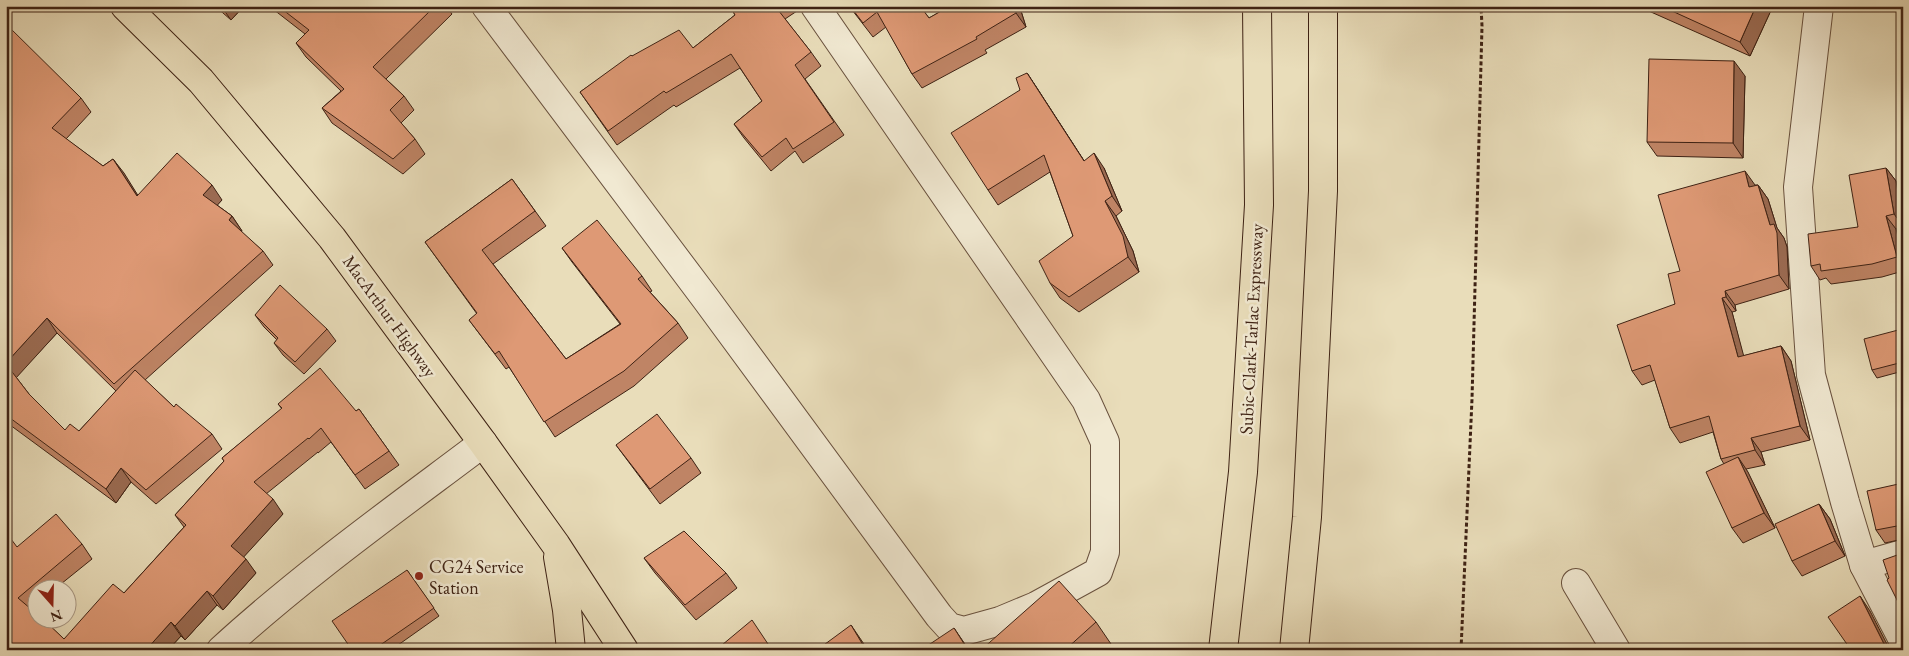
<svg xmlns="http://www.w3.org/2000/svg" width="1909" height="656" viewBox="0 0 1909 656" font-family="'EB Garamond',serif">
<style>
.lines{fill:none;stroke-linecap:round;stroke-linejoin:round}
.minor-casing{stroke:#69513e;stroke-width:30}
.highway-casing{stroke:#3e2214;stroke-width:30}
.path{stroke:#3e2214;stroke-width:3;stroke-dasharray:4 2.5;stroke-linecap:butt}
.minor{stroke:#f1e9d2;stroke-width:28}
.highway{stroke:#e9ddba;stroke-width:28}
.wall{fill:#bf8465;stroke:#3e2214;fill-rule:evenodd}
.shaded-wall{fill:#9b6b52;stroke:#3e2214}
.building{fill:#de9975;stroke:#3e2214}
.poi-dot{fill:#8f2418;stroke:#f1e9d2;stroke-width:2}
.labels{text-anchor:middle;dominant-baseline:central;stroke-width:5;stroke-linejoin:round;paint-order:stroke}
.street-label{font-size:18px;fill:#3e2214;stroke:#f1e9d2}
.poi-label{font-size:18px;fill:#3e2214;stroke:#f1e9d2;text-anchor:start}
</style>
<rect width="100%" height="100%" fill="#e9ddba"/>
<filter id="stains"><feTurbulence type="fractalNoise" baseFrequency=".004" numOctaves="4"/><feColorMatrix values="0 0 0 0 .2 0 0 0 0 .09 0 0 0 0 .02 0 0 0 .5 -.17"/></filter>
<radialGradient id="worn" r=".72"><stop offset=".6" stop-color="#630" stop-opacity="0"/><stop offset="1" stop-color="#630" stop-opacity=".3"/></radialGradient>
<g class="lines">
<!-- minor casing -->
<g class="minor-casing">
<g id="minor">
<polyline points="486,6 706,299 939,616 949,627 964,631 1000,621 1036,606 1098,572 1105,552 1105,442 1086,400 815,6"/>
<polyline points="1819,6 1798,187 1811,375 1845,502 1864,565 1903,640"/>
<polyline points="1864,565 1903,554"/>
<polyline points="1576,583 1616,650"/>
<path d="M221 650C303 575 394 510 483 443"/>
</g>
</g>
<!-- highway casing -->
<g class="highway-casing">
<g id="highway">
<polyline points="125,6 201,81 332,238 483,443 556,545 624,650"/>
<polyline points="558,557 567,610 571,650"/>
<polyline points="1223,650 1243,472 1259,205 1257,6"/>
<polyline points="1294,650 1307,517 1323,191 1323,6"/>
</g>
</g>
<!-- path -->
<polyline class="path" points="1461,650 1472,399 1482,26 1481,6"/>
<!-- minor -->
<use href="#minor" class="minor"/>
<!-- highway -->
<use href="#highway" class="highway"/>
</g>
<!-- wall -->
<g class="wall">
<polygon points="215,6 244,6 231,20"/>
<polygon points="269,6 446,6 452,14 386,79 404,96 414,110 401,123 415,139 425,154 403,174 332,123 322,108 341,91 306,57 296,43 305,34"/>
<polygon points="625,6 632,6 628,10"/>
<polygon points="730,6 800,6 800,9 785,19 811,52 821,66 805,79 844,135 803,163 795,151 771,171 744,138 734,124 762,101 740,68 676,107 674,105 617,145 580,92 632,56 693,48 735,15"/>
<polygon points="849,6 920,6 929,18 950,6 1026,6 1021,11 1026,27 985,50 987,53 922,88 912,74 886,27 873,37"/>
<polygon points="1641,6 1773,6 1750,56 1642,8"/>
<path d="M6 27 81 98 91 112 66 139 103 166 113 159 138 196 222 200 217 205 232 216 242 231 241 232 263 251 273 265 145 380 174 407 212 434 222 449 156 504 131 482 116 503 6 422ZM57 333 116 391 79 431 65 430 29 394 16 377Z"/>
<polygon points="1027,73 1084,161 1104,168 1122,211 1116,216 1133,251 1139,272 1079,312 1060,298 1050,283 1073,236 1050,172 998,205 988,190 1020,90"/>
<polygon points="1745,76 1743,158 1657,156 1647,142"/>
<polygon points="1886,168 1896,181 1903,221 1903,228 1896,229 1903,256 1903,271 1882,277 1831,284 1826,278 1820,280 1811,266 1858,227"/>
<polygon points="512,179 546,226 493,264 566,359 620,324 572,262 562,248 642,276 652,291 650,292 678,323 688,338 634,386 555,437 509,367 506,369 469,320 477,314 425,242"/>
<polygon points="1755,185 1758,185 1768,199 1777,228 1784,238 1787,247 1789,289 1735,305 1736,311 1732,312 1743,356 1781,346 1791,361 1810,440 1761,452 1765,465 1746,469 1775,528 1743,543 1732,528 1724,464 1721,459 1713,432 1680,443 1670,428 1655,380 1642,385 1632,371 1675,304 1680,271"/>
<polygon points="255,315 327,329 336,341 304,374 283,355 274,343 277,340 264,327"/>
<polygon points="1903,330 1903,371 1877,378 1872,370"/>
<polygon points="278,404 356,411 359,409 399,465 365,489 331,442 318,453 318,452 266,494 283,514 243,557 256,573 223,610 217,605 185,640 181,636 168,650 6,650 17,547 82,544 92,559 56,588 38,588 38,604 31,609 64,639 124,593 184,527 175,515 224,461 222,458 282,409"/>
<polygon points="616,445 691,458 701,473 660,504"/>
<polygon points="1903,483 1903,539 1885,543 1876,530"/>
<polygon points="1819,504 1830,519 1845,556 1802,576 1792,561"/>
<polygon points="644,558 726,573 737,588 696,620 655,573"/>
<polygon points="407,570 439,616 391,650 352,650"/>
<polygon points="1096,622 1111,644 1105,650 981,650"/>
</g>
<!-- shaded-wall -->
<g class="shaded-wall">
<polygon points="221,6 244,6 231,20"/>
<polygon points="1014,6 1017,6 1021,11 1026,27 1016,13"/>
<polygon points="1756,6 1773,6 1750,56 1740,42"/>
<polygon points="1734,61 1745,76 1743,158 1733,143"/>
<polygon points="1027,73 1037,88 1094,176 1084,161"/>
<polygon points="1094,153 1104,168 1122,211 1112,196"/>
<polygon points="113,159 124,173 147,210 137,196"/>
<polygon points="1886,168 1896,181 1903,221 1903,226 1894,214"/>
<polygon points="1745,171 1755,185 1759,201 1749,187"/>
<polygon points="212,185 222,200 214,209 203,195"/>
<polygon points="1758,185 1768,199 1777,228 1784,238 1787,247 1789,289 1779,275 1770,225"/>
<polygon points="1105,201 1116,216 1133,251 1139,272 1128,257"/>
<polygon points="232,216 242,231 239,235 229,220"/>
<polygon points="1886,216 1896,229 1903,256 1903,265 1897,257"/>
<polygon points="1725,291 1735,305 1736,311 1726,297"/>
<polygon points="1722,298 1732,312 1748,372 1738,357"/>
<polygon points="47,318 57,333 16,378 6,364 6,363"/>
<polygon points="1781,346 1791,361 1810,440 1800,426"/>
<polygon points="1751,438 1761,452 1765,465 1755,450"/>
<polygon points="1738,457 1748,472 1775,528 1764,513"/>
<polygon points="121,468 131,482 116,503 106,489"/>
<polygon points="273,499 283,514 241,560 231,546"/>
<polygon points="1819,504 1830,519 1845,556 1835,541"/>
<polygon points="246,559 256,573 223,610 213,596"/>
<polygon points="207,591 217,605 185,640 175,626"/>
<polygon points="1860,596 1870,611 1890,650 1887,650"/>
<polygon points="171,622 181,636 168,650 146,650"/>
<polygon points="851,625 868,650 866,650"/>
<polygon points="954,628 969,650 968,650"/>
</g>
<!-- building -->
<g class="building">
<polygon points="278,6 435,6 373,67 404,96 390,110 415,139 393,159 322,108 344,89 296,43 309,30"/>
<polygon points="730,6 775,6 811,52 795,65 834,122 793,149 786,138 762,157 734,124 762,101 731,54 666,93 664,91 608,131 580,92 631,55 632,56 679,30 693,48 735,15"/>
<polygon points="850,6 920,6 929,18 950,6 1014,6 1016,13 976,37 977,39 912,74 877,12 863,23"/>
<polygon points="1661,6 1756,6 1740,42"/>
<polygon points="8,26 81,98 52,128 103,166 113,159 137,196 177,153 212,185 203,195 232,216 229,220 263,251 114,384 47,318 6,363 6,27"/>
<polygon points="1649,59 1734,61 1733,143 1647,142"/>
<polygon points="1027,73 1084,161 1094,153 1112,196 1105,201 1123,236 1128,257 1069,297 1050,283 1039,261 1073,236 1044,155 988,190 951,133 1020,90 1016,78"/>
<polygon points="1886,168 1894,214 1886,216 1897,257 1872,264 1821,271 1820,264 1811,266 1808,234 1858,227 1849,175"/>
<polygon points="1745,171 1749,187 1758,185 1770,225 1774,224 1777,233 1779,275 1725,291 1726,297 1722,298 1738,357 1781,346 1800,426 1751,438 1755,450 1721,459 1709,416 1670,428 1650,365 1632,371 1617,325 1675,304 1668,274 1680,271 1658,195"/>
<polygon points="512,179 535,211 482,250 566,359 621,324 562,248 597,220 642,276 638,279 678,323 624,371 544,422 499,351 495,354 469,320 477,313 425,242"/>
<polygon points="280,285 327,329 295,362 274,343 278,338 255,315"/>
<polygon points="1902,329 1903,362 1872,370 1864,339"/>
<polygon points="6,364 29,394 65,430 70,424 79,431 135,370 174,407 176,404 212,434 146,490 121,468 106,489 6,415"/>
<polygon points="320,368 356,411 359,409 389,451 355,475 321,428 309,439 308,438 254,482 273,499 231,546 246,559 213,596 207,591 175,626 171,622 146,650 6,650 6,541 7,542 11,539 17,547 56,514 82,544 18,598 38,615 38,618 42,618 64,639 113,584 124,593 186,525 175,515 224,461 222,458 282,408 278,404"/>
<polygon points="657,414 691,458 650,489 616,445"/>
<polygon points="1738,457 1764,513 1732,528 1706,472"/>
<polygon points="1903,483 1903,529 1897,526 1876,530 1867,491"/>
<polygon points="1819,504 1835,541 1792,561 1775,524"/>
<polygon points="684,531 726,573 685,605 644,558"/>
<polygon points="1903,553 1903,612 1887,580 1889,578 1883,560"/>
<polygon points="407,570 434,608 373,650 352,650 332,621"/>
<polygon points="1059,581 1096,622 1065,650 981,650"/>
<polygon points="1860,596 1887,650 1851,650 1828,617"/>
<polygon points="752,620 772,650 716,650"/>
<polygon points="851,625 866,650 817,650"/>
<polygon points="954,628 968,650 921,650"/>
</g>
<!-- markers -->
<circle class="poi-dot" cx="419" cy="576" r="5"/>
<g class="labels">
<!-- street labels -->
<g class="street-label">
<text transform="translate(390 316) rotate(54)">MacArthur Highway</text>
<text transform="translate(1251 329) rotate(-87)">Subic-Clark-Tarlac Expressway</text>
</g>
<!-- poi labels -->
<g class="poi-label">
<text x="429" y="566">CG24 Service<tspan x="429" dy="21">Station</tspan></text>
</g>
</g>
<!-- margin -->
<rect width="1909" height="656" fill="none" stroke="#e9ddba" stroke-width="25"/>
<rect x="8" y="8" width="1894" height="641" fill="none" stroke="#3e2214" stroke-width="2.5"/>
<rect x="12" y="12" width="1884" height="631" fill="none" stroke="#3e2214"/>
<!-- north arrow -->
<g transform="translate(52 604) rotate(160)"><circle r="24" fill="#f1e9d2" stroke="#a99986"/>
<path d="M0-4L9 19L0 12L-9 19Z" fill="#8f2418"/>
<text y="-8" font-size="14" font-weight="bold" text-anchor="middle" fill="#3e2214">N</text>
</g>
<rect width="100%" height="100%" filter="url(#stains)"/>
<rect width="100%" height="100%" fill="url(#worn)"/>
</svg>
